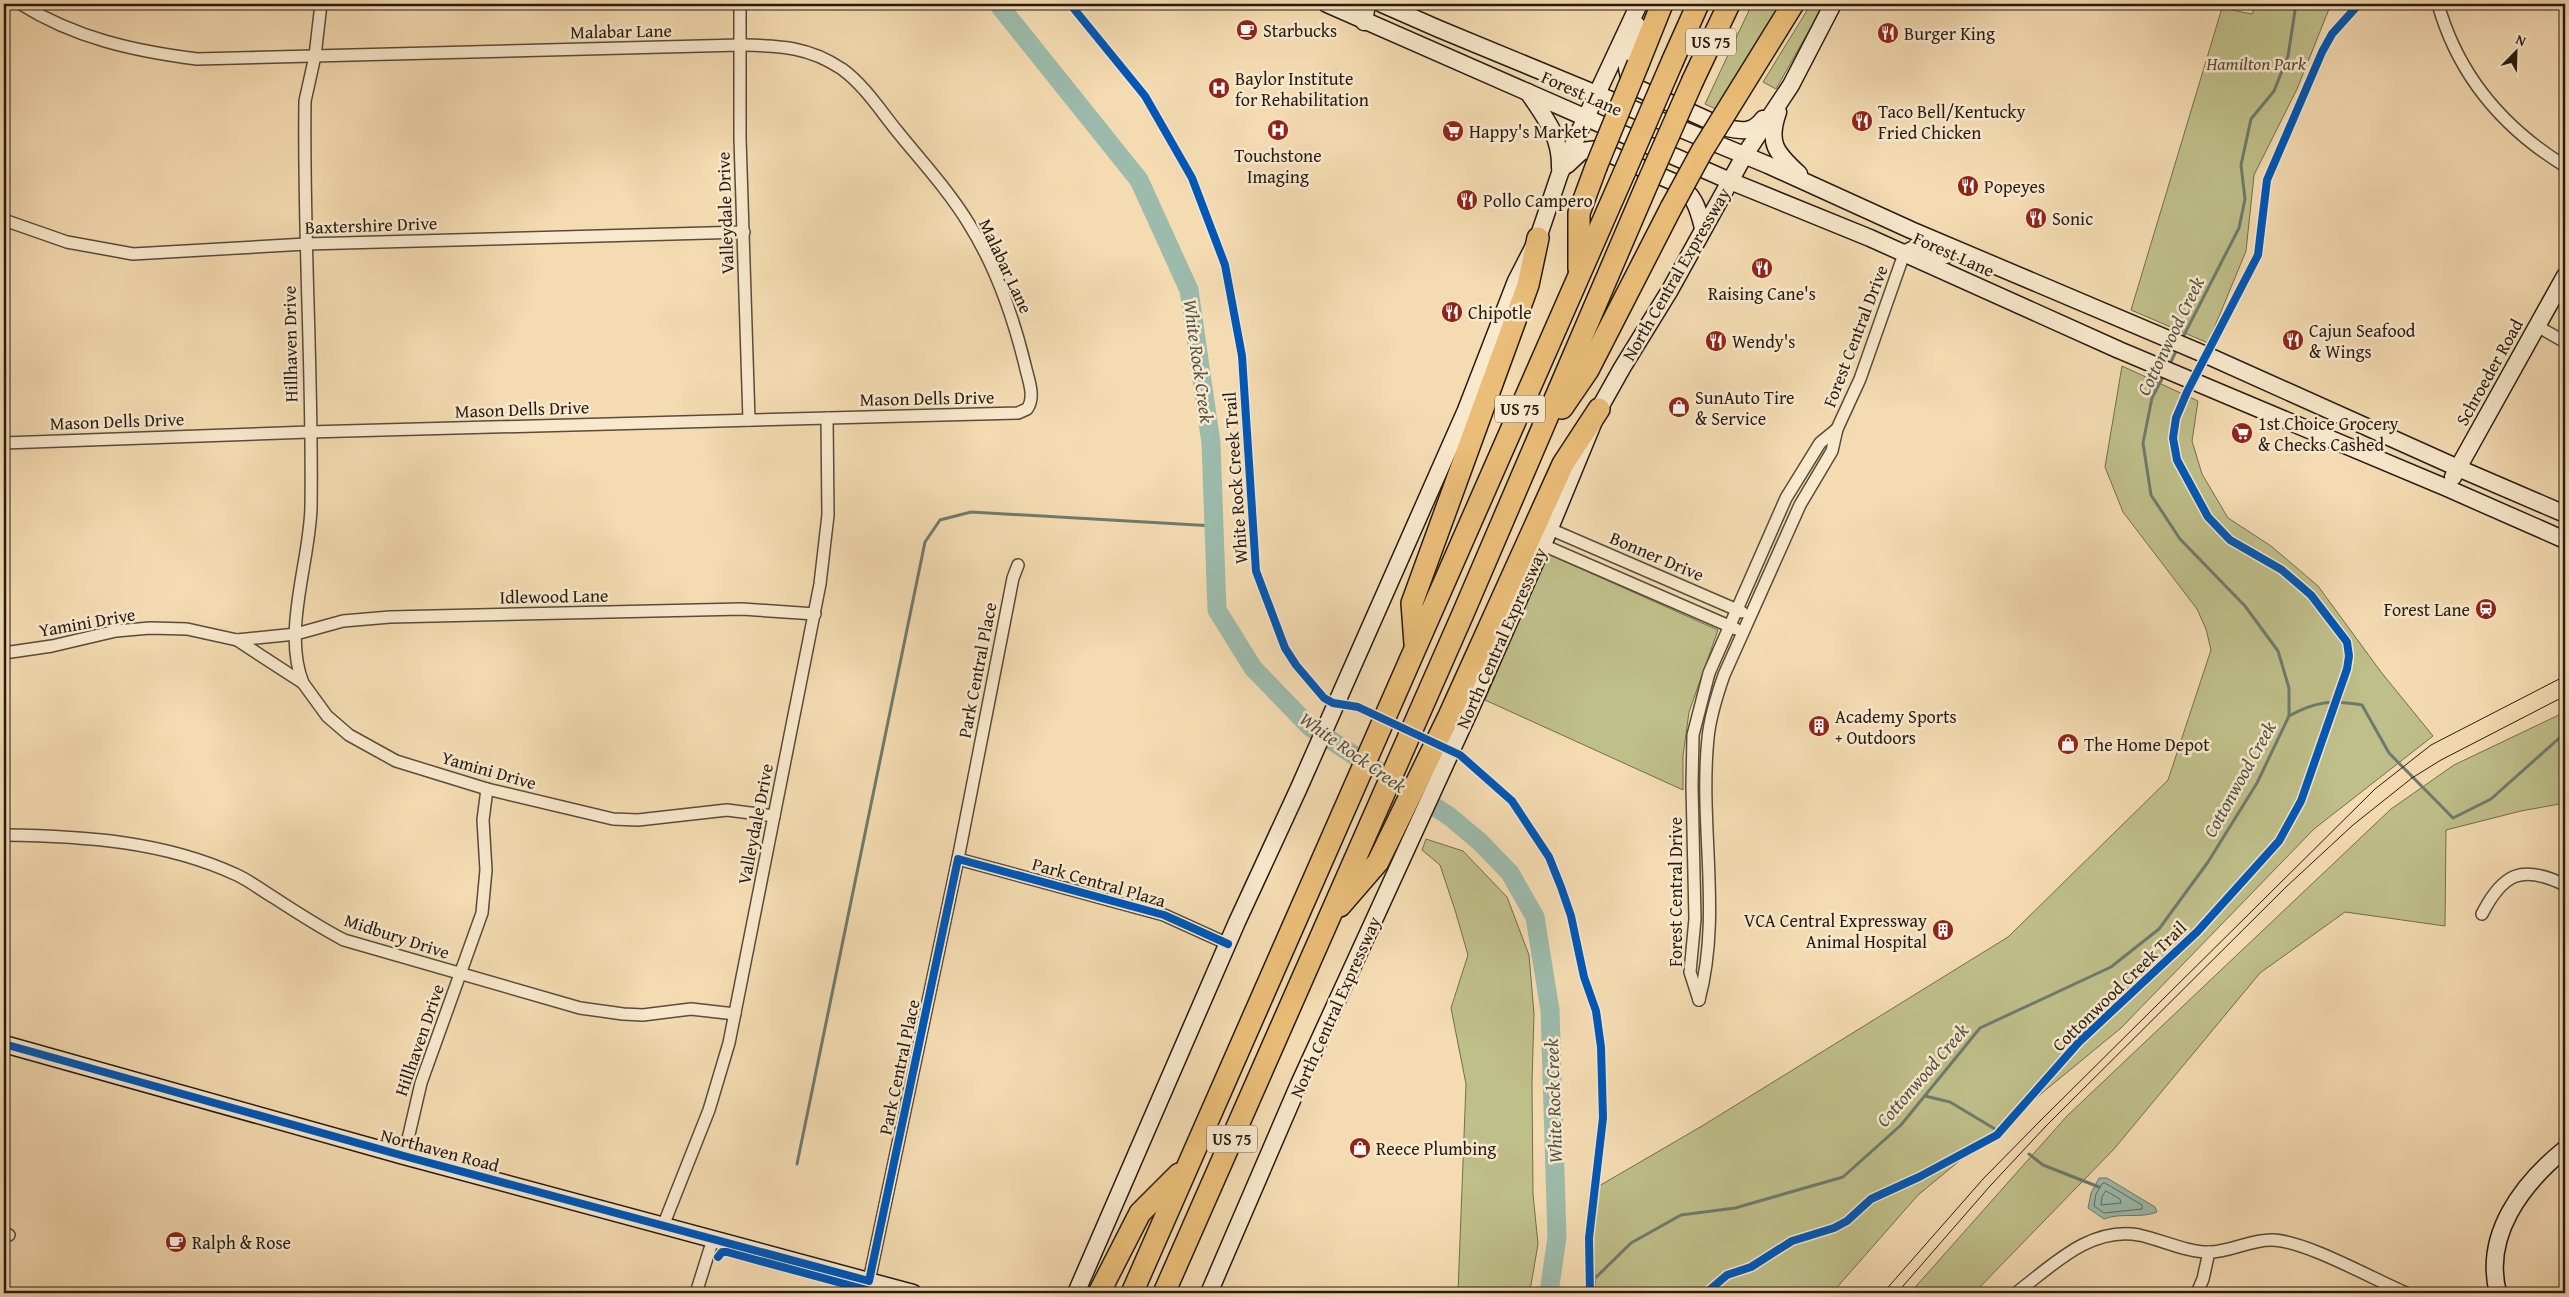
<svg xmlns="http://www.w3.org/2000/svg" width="2569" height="1297" viewBox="0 0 2569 1297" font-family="'Gentium Book Plus',serif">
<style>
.green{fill:#bfbf89;stroke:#726d4e}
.water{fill:#9cbbac;stroke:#6d7b6e}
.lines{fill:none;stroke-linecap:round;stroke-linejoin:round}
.shore{stroke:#616b5f;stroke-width:1}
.stream{stroke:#6d7b6e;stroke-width:3}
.river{stroke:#9cbbac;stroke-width:19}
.street-casing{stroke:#5a4b3a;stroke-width:14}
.secondary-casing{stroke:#261b12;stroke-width:19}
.highway-casing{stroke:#261b12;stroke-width:24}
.street{stroke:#f8e8cc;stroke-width:11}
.secondary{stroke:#f8e8cc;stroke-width:16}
.highway{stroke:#eabe78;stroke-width:21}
.tram{stroke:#261b12;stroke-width:1}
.highway-bridge-casing{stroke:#261b12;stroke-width:24;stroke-linecap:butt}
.highway-bridge{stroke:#eabe78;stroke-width:21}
.cycleway-casing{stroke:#f8e8cc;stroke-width:11}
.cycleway{stroke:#0057b8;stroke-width:8}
.labels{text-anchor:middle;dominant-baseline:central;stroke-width:5;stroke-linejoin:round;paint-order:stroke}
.shield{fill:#f8e8cc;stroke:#65584a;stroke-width:1}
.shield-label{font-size:16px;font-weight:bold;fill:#261b12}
.poi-label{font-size:18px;fill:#261b12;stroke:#f8e8cc;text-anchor:start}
.street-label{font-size:18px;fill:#261b12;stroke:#f8e8cc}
.park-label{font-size:18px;font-style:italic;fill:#544c36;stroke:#f8e8cc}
.water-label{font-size:19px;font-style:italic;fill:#4f5348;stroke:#f8e8cc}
</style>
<rect width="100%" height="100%" fill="#f4dbb1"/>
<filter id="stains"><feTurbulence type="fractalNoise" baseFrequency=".004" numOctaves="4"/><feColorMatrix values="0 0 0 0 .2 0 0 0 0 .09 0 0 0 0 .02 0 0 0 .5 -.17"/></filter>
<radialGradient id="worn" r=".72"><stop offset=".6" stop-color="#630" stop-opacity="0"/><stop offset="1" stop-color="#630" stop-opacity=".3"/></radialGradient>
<!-- green -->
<g class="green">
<polygon points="1752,4 1786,4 1720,111 1705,104"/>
<polygon points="1811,4 1822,4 1815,20 1776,89 1763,82"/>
<polygon points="2256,4 2331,4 2297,89 2254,175 2246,251 2208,343 2131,310 2222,8 2252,14"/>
<polygon points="2122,366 2198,401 2192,441 2202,474 2228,518 2271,546 2318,586 2381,672 2433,736 2314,829 2121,1028 1918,1195 1832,1293 1596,1293 1593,1238 1599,1186 1702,1126 2008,937 2168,780 2211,650 2206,629 2197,609 2123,512 2105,467"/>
<polygon points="1548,554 1718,630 1689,712 1683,756 1683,790 1485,700"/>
<polygon points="2565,712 2565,803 2521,811 2446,830 2445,926 2345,912 2260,973 2114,1149 1974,1293 1910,1293 2067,1116 2391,809 2454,765"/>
<polygon points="1426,839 1463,851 1507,897 1529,955 1534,1014 1532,1083 1533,1194 1538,1244 1531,1285 1526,1293 1458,1293 1466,1084 1451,1008 1468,955 1455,910 1440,865 1422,850"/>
</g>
<!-- water -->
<path class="water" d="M2099 1178H2107L2155 1207 2157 1212C2140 1219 2122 1212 2104 1219L2088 1208 2091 1193Z"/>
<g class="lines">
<!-- shore -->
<g class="shore">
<polygon points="2105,1183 2142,1205 2142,1209 2104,1213 2094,1206 2096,1194 2102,1184"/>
<polygon points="2106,1191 2120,1199 2121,1203 2101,1205 2102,1197"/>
</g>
<!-- stream -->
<g class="stream">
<polyline points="2182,339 2239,228 2245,199 2241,165 2251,119 2274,91 2288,56 2296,4"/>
<polyline points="2169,366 2177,349"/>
<path d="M2289 716C2316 701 2332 700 2362 705L2389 753 2453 818 2491 799 2565 733"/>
<polyline points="1925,1096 1950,1102 1995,1129"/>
<polyline points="2029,1154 2043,1165 2099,1187"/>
<polyline points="797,1164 925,542 940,520 971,512 1214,526"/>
<polyline points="1580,1293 1631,1243 1681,1215 1735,1208 1843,1177 1901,1125 1980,1028 2111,967 2159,929 2208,862 2257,783 2289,716 2289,688 2278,651 2245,606 2180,539 2151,495 2143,443 2152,398 2165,373"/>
</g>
<!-- river -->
<polyline class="river" points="998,4 1139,180 1189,290 1211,443 1217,610 1253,668 1310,727 1449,816 1480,842 1510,873 1535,917 1550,1010 1557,1237 1549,1293"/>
<!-- street casing -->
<g class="street-casing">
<g id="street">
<polyline points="740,4 740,138 749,420"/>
<path d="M2438 4C2458 75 2503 128 2565 166"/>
<polyline points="4,220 67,242 133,254 306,244 744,232"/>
<polyline points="2537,326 2565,342"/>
<path d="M4 443 309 432 1018 413 1027 409C1036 397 1028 379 1025 365 1013 316 996 267 969 224 949 191 922 162 897 131 880 110 864 85 842 69 808 46 780 46 740 45L197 59C134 51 75 38 21 4"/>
<polyline points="1550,529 1742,612"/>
<polyline points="1543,545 1736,629"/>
<polyline points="237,640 303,683 327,716 349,735 396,761 487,789 613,819 638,820 727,810 774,816"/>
<polyline points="4,653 52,646 116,631 150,628 187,629 237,640 296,634 343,621 390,617 742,609 815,614"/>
<path d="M303 683C282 631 310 561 311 507 313 372 303 236 305 101L315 56 321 4"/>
<path d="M4 835C83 836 164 841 237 875 250 881 261 890 273 897 296 912 319 927 344 940L580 1008 623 1014 643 1015 691 1009 735 1014"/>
<polyline points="958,859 1164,915 1228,944"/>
<path d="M2482 914C2503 873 2522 864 2565 885"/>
<path d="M1699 1000C1722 914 1699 826 1708 738 1710 716 1717 695 1724 675L1800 505 1832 451 1837 429 1860 379 1904 254"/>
<polyline points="1699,1000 1690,972 1695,919 1692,786 1693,735 1709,673 1786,498 1820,443 1837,429"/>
<polyline points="404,1156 421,1083 482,913 486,870 483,820 487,789"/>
<polyline points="663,1226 709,1110 729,1043 820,584 828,515 827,418"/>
<polyline points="4,1233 9,1235"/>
<polyline points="869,1281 958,859 1013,578 1018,565"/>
<polyline points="696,1293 713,1239"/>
<path d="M2016 1293C2052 1266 2090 1226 2139 1235 2162 1240 2186 1252 2209 1252 2231 1252 2251 1239 2273 1240 2306 1241 2373 1279 2406 1293"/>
<polyline points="2197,1293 2203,1279 2209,1252"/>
</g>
</g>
<!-- secondary casing -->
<g class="secondary-casing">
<g id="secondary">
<polyline points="1327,4 1730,181 1870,238 2119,350 2447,488 2565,540"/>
<polyline points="1382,4 1439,29 1768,165 1911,230 2213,358 2458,468 2565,514"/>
<polyline points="1364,22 1367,4"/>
<path d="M1637 25C1630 49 1619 66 1635 87L1723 127C1740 131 1752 134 1763 119"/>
<path d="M1528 92C1545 118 1561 136 1560 168"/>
<path d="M1778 112C1767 143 1776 153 1799 174"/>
<path d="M1567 165 1582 151 1598 149 1676 183C1694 194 1698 208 1703 228"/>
<polyline points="1904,254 1918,247 1946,255"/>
<polyline points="2453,477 2565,276"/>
<polyline points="4,1044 404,1156 913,1293"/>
<polyline points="1076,1293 1237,922 1298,790 1466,410 1516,281 1538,238 1560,173 1639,4"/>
<polyline points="1209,1293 1299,1084 1471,708 1543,545 1599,409 1622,368 1670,290 1744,156 1791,85 1833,4"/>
<path d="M2498 1293C2483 1235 2522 1184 2565 1149"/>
</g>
</g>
<!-- highway casing -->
<g class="highway-casing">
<g id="highway">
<polyline points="1673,60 1698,4"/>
<polyline points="1638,64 1662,4"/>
<polyline points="1693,80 1729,4"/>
<polyline points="1579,269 1579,213 1596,167"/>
<polyline points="1562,408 1588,370 1671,208"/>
<polyline points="1415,644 1412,603 1528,285 1538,238"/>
<polyline points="1340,906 1378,862 1449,716 1563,464 1599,409"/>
<polyline points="1099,1293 1140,1213 1179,1174"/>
<polyline points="1132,1293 1625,171"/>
<polyline points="1164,1293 1462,616 1648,182"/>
</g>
</g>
<!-- street -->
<use href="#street" class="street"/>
<!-- secondary -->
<use href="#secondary" class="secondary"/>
<!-- highway -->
<use href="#highway" class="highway"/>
<!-- tram -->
<g class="tram">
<polyline points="1883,1293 1983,1179 2041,1120 2375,789 2431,745 2565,676"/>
<polyline points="1897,1293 1990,1186 2046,1126 2286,887 2353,825 2412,778 2441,760 2565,696"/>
</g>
<!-- highway-bridge casing -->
<g class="highway-bridge-casing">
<g id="highway-bridge">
<polyline points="1596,167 1638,64"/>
<polyline points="1625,171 1673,60"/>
<polyline points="1648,182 1693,80"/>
<polyline points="1671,208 1702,151 1793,4"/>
</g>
</g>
<!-- highway-bridge -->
<use href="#highway-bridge" class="highway-bridge"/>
<!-- cycleway casing -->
<g class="cycleway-casing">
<g id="cycleway">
<polyline points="1070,4 1145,96 1192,178 1225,265 1242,356 1256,571 1285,648 1296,665 1324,698 1333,703 1358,707 1460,755 1512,801 1549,857 1561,887 1571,916 1584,977 1596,1011 1601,1047 1603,1118 1589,1238 1590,1293"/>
<polyline points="4,1044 404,1156 869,1281 958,859 1164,915 1228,944"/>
<polyline points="718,1257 722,1252 727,1252 878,1293"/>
<polyline points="1706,1293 1727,1275 1751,1267 1792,1241 1834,1228 1847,1221 1871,1199 1919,1177 1997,1135 2079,1042 2197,932 2279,841 2301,801 2347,669 2349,656 2347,642 2311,595 2282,570 2230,540 2208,517 2177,460 2173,438 2176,418 2187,392 2258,255 2267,180 2322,52 2332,34 2359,4"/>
</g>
</g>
<!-- cycleway -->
<use href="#cycleway" class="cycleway"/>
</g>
<!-- icons -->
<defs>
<g id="cafe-disc" transform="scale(1.125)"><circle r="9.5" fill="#8f2418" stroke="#f8e8cc"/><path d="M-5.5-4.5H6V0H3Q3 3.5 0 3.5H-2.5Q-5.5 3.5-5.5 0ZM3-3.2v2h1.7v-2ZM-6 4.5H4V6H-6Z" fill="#fff"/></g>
<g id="restaurant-disc" transform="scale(1.125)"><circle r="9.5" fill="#8f2418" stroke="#f8e8cc"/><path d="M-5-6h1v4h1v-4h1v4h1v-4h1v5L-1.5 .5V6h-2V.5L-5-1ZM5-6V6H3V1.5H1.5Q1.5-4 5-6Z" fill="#fff"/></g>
<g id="hospital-disc" transform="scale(1.125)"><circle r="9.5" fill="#8f2418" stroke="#f8e8cc"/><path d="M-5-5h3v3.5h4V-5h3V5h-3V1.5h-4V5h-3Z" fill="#fff"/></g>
<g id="supermarket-disc" transform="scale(1.125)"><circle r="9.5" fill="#8f2418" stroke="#f8e8cc"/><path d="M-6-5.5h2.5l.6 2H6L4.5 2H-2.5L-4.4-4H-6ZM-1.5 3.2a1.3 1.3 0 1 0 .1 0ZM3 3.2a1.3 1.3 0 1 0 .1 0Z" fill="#fff"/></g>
<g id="shop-disc" transform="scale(1.125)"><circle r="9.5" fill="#8f2418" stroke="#f8e8cc"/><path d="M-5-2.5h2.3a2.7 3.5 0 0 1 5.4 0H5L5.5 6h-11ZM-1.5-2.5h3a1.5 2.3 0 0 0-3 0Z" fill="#fff"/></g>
<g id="station-disc" transform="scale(1.125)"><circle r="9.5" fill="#8f2418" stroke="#f8e8cc"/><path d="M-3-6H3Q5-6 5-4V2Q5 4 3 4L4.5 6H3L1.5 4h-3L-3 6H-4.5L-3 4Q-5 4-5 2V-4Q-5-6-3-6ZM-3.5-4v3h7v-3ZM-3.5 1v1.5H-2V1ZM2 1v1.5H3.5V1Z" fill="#fff"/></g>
<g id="building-disc" transform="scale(1.125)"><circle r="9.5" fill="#8f2418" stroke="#f8e8cc"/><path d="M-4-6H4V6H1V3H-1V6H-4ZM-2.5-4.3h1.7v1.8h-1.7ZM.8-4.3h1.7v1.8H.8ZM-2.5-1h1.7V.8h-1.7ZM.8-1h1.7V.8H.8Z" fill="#fff"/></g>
</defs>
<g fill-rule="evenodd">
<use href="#cafe-disc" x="1247" y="30"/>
<use href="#restaurant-disc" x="1888" y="33"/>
<use href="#hospital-disc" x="1219" y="88"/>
<use href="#restaurant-disc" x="1862" y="121"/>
<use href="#hospital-disc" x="1278" y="130"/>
<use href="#supermarket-disc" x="1453" y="131"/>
<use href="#restaurant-disc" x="1968" y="186"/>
<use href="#restaurant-disc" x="1467" y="200"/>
<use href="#restaurant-disc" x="2036" y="218"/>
<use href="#restaurant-disc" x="1762" y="268"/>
<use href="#restaurant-disc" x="1452" y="312"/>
<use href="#restaurant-disc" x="2293" y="340"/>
<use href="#restaurant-disc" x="1716" y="341"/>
<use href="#shop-disc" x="1679" y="407"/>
<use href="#supermarket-disc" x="2242" y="433"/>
<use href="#station-disc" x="2486" y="609"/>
<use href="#building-disc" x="1819" y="726"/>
<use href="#shop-disc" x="2068" y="744"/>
<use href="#building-disc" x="1943" y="930"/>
<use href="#shop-disc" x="1360" y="1148"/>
<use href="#cafe-disc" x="176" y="1242"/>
</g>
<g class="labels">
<!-- shield labels -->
<g class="shield">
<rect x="1686" y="28.5" width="50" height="27" rx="4"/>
<rect x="1495" y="395.5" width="50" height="27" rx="4"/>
<rect x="1207" y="1125.5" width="50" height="27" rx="4"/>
</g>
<g class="shield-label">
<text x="1711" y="42">US 75</text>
<text x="1520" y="409">US 75</text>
<text x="1232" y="1139">US 75</text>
</g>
<!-- poi labels -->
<g class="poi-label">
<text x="1263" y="30">Starbucks</text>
<text x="1904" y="33">Burger King</text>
<text x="1235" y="78">Baylor Institute<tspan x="1235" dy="21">for Rehabilitation</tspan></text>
<text x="1878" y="111">Taco Bell/Kentucky<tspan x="1878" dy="21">Fried Chicken</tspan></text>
<text x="1469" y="131">Happy's Market</text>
<text x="1278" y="155" text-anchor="middle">Touchstone<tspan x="1278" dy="21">Imaging</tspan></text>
<text x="1984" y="186">Popeyes</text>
<text x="1483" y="200">Pollo Campero</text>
<text x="2052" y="218">Sonic</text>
<text x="1762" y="293" text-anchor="middle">Raising Cane's</text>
<text x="1468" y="312">Chipotle</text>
<text x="2309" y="330">Cajun Seafood<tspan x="2309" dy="21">&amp; Wings</tspan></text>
<text x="1732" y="341">Wendy's</text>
<text x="1695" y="397">SunAuto Tire<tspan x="1695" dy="21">&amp; Service</tspan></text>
<text x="2258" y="423">1st Choice Grocery<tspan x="2258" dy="21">&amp; Checks Cashed</tspan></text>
<text x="2470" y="609" text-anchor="end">Forest Lane</text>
<text x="1835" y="716">Academy Sports<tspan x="1835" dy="21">+ Outdoors</tspan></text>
<text x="2084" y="744">The Home Depot</text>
<text x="1927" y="920" text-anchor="end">VCA Central Expressway<tspan x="1927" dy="21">Animal Hospital</tspan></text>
<text x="1376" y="1148">Reece Plumbing</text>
<text x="192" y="1242">Ralph &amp; Rose</text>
</g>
<!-- street labels -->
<g class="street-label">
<text transform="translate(621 31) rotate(-1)">Malabar Lane</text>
<text transform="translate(1582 93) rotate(24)">Forest Lane</text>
<text transform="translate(725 213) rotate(-92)">Valleydale Drive</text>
<text transform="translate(371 225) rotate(-2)">Baxtershire Drive</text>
<text transform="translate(1954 254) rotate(24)">Forest Lane</text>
<text transform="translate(1006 266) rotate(65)">Malabar Lane</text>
<text transform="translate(1676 274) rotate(-60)">North Central Expressway</text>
<text transform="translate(1855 336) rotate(-69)">Forest Central Drive</text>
<text transform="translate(290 344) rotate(-91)">Hillhaven Drive</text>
<text transform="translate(2489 372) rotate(-61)">Schroeder Road</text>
<text transform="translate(927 398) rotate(-1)">Mason Dells Drive</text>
<text transform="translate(522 409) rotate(-2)">Mason Dells Drive</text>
<text transform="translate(117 421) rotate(-2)">Mason Dells Drive</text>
<text transform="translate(1235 478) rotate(-94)">White Rock Creek Trail</text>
<text transform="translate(1657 556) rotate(23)">Bonner Drive</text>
<text transform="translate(554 596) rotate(-1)">Idlewood Lane</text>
<text transform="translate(87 622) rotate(-10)">Yamini Drive</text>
<text transform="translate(1501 638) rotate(-66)">North Central Expressway</text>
<text transform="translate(977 670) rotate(-79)">Park Central Place</text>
<text transform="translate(489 770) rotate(16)">Yamini Drive</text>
<text transform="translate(755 824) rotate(-79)">Valleydale Drive</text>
<text transform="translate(1099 882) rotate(16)">Park Central Plaza</text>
<text transform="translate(1675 892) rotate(-90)">Forest Central Drive</text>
<text transform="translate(397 936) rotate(18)">Midbury Drive</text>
<text transform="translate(2119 986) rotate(-44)">Cottonwood Creek Trail</text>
<text transform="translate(1335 1007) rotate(-66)">North Central Expressway</text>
<text transform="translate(419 1040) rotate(-71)">Hillhaven Drive</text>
<text transform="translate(899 1067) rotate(-78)">Park Central Place</text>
<text transform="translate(440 1150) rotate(15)">Northaven Road</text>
</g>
<!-- park labels -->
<g class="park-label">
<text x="2256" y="63">Hamilton Park</text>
</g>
<!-- water labels -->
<g class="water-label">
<text transform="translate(2170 336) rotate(-64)">Cottonwood Creek</text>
<text transform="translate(1199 361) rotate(82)">White Rock Creek</text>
<text transform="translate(1353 752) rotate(35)">White Rock Creek</text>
<text transform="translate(2239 779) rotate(-61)">Cottonwood Creek</text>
<text transform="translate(1922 1075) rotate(-49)">Cottonwood Creek</text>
<text transform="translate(1553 1101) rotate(-92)">White Rock Creek</text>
</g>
</g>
<!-- margin -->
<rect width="2569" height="1297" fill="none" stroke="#f4dbb1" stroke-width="20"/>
<rect x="5" y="5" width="2559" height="1287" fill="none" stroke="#261b12" stroke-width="2.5"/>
<rect x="10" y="10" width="2549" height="1277" fill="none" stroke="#261b12"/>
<!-- north arrow -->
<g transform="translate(2516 52) rotate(23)" stroke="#f8e8cc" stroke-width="4" paint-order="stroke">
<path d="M0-4L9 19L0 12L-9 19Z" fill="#261b12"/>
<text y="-8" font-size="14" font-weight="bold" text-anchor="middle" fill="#261b12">N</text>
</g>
<rect width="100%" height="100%" filter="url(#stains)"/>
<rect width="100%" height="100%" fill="url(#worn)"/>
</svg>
